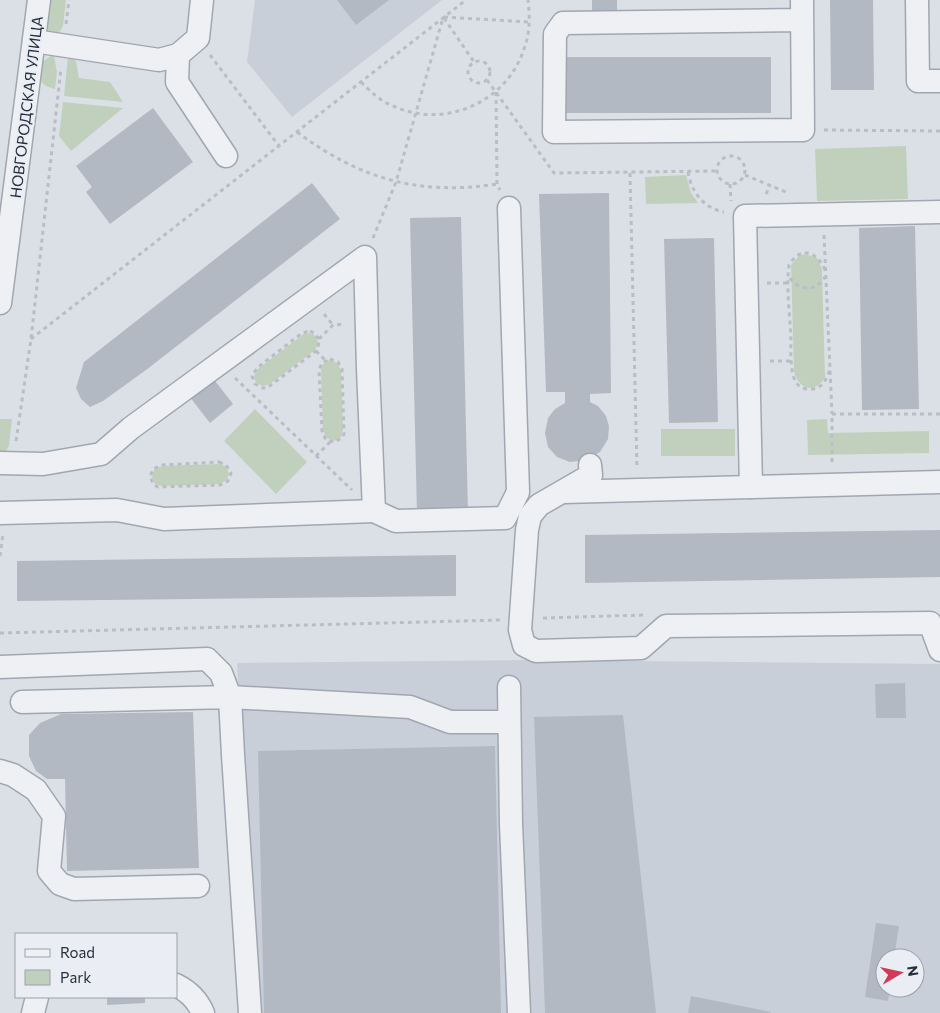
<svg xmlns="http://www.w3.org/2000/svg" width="940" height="1013" viewBox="0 0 940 1013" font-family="Commissioner,sans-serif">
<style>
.built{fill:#c9cfd8;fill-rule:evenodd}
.green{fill:#c1d0bc}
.building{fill:#b2b9c3}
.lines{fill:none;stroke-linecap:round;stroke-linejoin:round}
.minor-casing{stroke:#a1a7b0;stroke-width:25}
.path{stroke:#babec4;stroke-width:3;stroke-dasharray:4 4;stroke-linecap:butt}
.minor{stroke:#eef0f4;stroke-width:22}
.labels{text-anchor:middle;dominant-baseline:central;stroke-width:4.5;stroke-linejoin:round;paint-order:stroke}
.street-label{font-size:15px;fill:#252e3c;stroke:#eaeef4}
</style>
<rect width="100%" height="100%" fill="#dbe0e6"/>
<!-- built -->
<g class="built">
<polygon points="255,0 442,0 292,117 247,62"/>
<path d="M532 660 940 664V1013H256L237 663ZM885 958H915V988H885Z"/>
</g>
<!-- green -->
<g class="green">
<polygon points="48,0 66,0 63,26 57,36 46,30"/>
<path d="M51 56H54L57 72 55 89C38 85 37 77 42 62Z"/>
<polygon points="68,56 76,61 79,78 110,82 123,102 64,96"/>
<polygon points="63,102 123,108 71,151 59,136"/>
<polygon points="906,146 908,199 817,201 815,149"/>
<polygon points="686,175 691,193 698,203 646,204 645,177"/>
<path d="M805 254 817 258 822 269 825 377C816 394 798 390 794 371L791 265 799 256Z"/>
<path d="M305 333 313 334C319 339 319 344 315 350L270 384 263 386 256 383 254 376 258 369Z"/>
<polygon points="330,360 337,363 341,370 343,430 341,437 334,441 327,438 323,431 321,370 323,364"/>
<polygon points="255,409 307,462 276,494 224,441"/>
<polygon points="0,419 12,419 9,446 3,456 0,454"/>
<polygon points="827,419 828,433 929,431 929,453 808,455 807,420"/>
<rect x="661" y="429" width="74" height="27"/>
<polygon points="219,464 225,466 229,473 227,480 220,484 162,486 155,484 152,477 154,470 162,466"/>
</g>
<!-- building -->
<g class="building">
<polygon points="337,0 389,0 356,25"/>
<polygon points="592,0 617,0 617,15 592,16"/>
<polygon points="830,0 873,0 874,90 831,90"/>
<rect x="561" y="57" width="210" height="56"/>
<polygon points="153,108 193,162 110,224 86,192 92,187 76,166"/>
<polygon points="312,183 340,219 146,370 103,401 90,407 81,399 76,388 84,362"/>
<polygon points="609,193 611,393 590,394 590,402 598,406 606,416 609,426 608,439 600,452 587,460 570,462 557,457 548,447 545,433 548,418 555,409 565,403 565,392 546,392 539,194"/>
<polygon points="461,217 468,513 417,515 410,218"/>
<polygon points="915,226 919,409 862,410 859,228"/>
<polygon points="714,238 718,422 669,423 664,239"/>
<polygon points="212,377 233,404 210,423 189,396"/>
<polygon points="940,530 940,577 585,583 585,535"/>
<polygon points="456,555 456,596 17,601 17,561"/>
<polygon points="905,683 906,718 876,718 875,684"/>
<polygon points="193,712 199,868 67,871 65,779 47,779 36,771 29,756 29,735 40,723 61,714"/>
<polygon points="623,715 656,1013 545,1013 534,717"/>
<polygon points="495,746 501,1013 264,1013 258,751"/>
<polygon points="876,923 899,926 894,958 885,958 885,988 890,988 888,1001 865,997"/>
<polygon points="691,996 771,1012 770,1013 688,1013"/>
<polygon points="107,997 145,997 145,1003 107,1005"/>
</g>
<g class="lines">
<!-- minor casing -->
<g class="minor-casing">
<g id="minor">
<polyline points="917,0 918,81 940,81"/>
<polyline points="802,20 563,23 555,34 554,132 803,130 802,0"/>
<polyline points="34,41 159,60 178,55 198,38 202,0"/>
<polyline points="178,55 177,82 226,156"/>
<polyline points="940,212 745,216 751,487 940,482"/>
<polyline points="0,303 39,0"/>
<polyline points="0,463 43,464 101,454 131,428 365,257 368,369 374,511 164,519 117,510 0,513"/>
<polyline points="590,465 591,475 539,505 530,516 527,530 520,630 524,645 536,651 641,648 666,626 930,623 940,650"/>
<polyline points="564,492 751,487"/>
<polyline points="374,511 396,521 505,518 518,492 509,208"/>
<polyline points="0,667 207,659 221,673 230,697 410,707 450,722 509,722"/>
<polyline points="509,687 511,824 519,1013"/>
<polyline points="22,702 230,697 233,755 250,1013"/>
<polyline points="0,771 13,775 36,790 54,816 49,871 60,884 74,889 198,886"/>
<path d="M176 985C188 991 198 1001 203 1013"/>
<polyline points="33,1013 37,997"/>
</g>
</g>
<!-- path -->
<g class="path">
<polyline points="444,17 529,22"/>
<polyline points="444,18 474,62"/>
<polyline points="66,24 69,0"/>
<polyline points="210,55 279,146"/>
<circle cx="479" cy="72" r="11"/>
<polyline points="487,80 554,173 717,171"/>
<path d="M361 82C370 91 379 100 391 105 442 130 506 104 524 49 530 33 530 17 528 0"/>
<polyline points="496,92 497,184 500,190"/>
<polyline points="824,130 940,131"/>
<path d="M297 132C360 179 419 196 497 184"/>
<circle cx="731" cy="170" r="14"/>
<path d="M688 172C691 191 703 208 724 212"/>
<polyline points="630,173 637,469"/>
<polyline points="745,175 786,192"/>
<polyline points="730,184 731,201"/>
<polyline points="766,194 770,186"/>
<polyline points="824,235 832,414"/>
<polyline points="373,238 396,182 443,18"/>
<path d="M825 270C817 252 801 245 789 265 786 289 790 315 791 339 791 351 790 367 794 378 796 386 804 390 812 389 823 388 826 379 830 370"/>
<path d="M790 278C799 291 817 292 825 277"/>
<polyline points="767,283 789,283"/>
<polyline points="324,314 333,325"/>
<polygon points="310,331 314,333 319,339 318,348 316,351 267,388 263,388 255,384 252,376 257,368 302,333"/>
<polyline points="31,339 466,0"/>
<polyline points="319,339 333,325 345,324"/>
<polyline points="316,351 325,360"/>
<polygon points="330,359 338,362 342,369 344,434 342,438 334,442 326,440 322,431 319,370 322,363"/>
<polyline points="770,361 792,361"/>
<polyline points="235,378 352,490"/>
<polyline points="16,441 31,339 61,68"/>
<polyline points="316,456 330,442"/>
<polygon points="219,462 226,465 231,473 228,481 220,485 158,487 154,485 150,477 153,469 162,465"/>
<polyline points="832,462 832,414 940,414"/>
<polyline points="0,556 3,534"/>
<polyline points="543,618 644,615"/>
<polyline points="0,633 500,620"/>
</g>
<!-- minor -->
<use href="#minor" class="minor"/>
</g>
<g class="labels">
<!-- street labels -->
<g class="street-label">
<text transform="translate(26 107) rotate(-83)">НОВГОРОДСКАЯ УЛИЦА</text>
</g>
</g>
<!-- legend -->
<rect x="15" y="933" width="162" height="65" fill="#eaeef4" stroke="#9ba1aa"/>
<rect x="25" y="949" width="25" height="8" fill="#eef0f4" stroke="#9ba1aa"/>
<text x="60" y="958" font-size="15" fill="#252e3c">Road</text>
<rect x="25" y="970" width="25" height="15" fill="#c1d0bc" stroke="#9ba1aa"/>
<text x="60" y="983" font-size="15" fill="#252e3c">Park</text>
<!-- north arrow -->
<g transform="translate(900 973) rotate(81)"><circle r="24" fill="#eaeef4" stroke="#9ba1aa"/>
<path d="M0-4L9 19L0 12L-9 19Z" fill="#d23955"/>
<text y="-8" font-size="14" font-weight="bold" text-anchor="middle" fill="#252e3c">N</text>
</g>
</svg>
